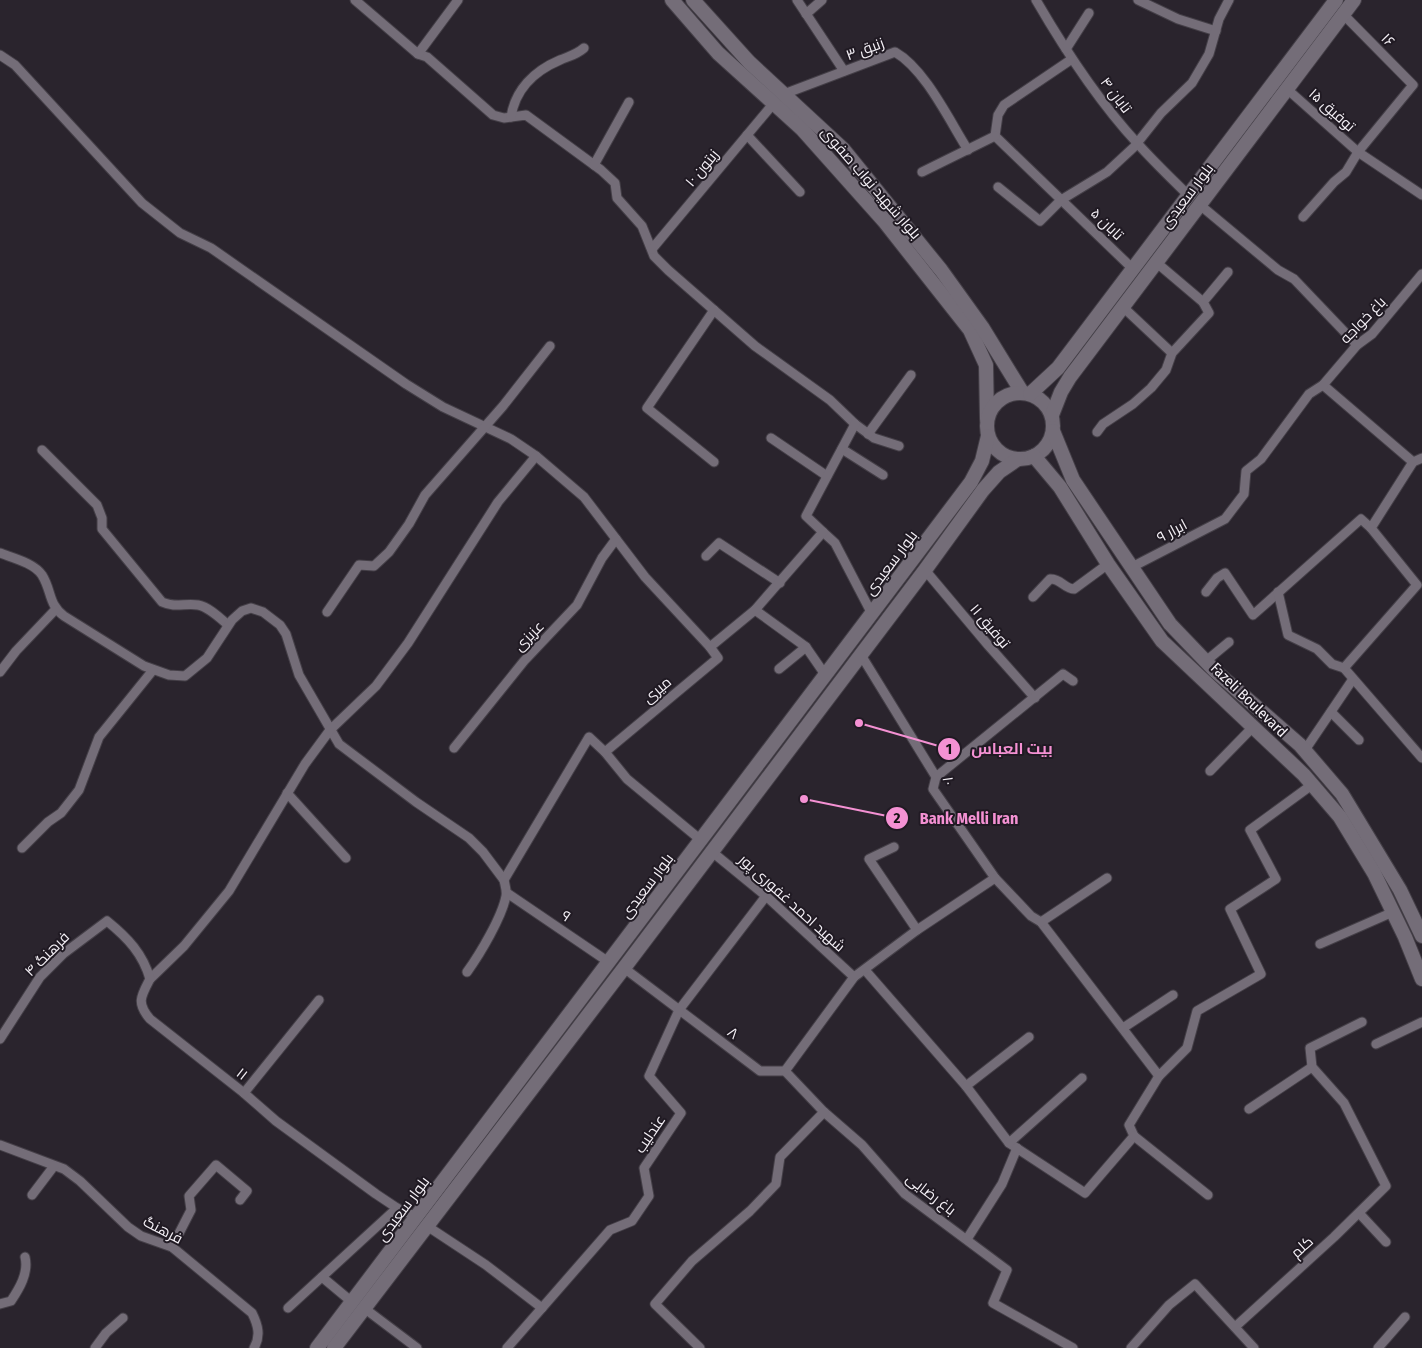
<svg xmlns="http://www.w3.org/2000/svg" width="1422" height="1348" viewBox="0 0 1422 1348" font-family="'Fira Sans Condensed',Cairo,sans-serif">
<style>
.lines{fill:none;stroke-linecap:round;stroke-linejoin:round}
.street-casing{stroke:#443f47;stroke-width:11}
.secondary-casing{stroke:#443f47;stroke-width:16}
.street{stroke:#746d78;stroke-width:9}
.secondary{stroke:#746d78;stroke-width:14}
.labels{text-anchor:middle;dominant-baseline:central;stroke-width:4;stroke-linejoin:round;paint-order:stroke}
.street-label{font-size:15px;fill:#f5f1f7;stroke:#201a23}
.leader{fill:none;stroke:#f491d3;stroke-width:2}
.callout-dot{fill:#f491d3;stroke:#201a23;stroke-width:2}
.mark-label{font-size:15px;text-anchor:middle;font-weight:bold;fill:#111}
.callout-label{font-size:16px;text-anchor:middle;font-weight:bold;fill:#f491d3;stroke:#201a23;stroke-width:4;stroke-linejoin:round;paint-order:stroke}
</style>
<rect width="100%" height="100%" fill="#2a242d"/>
<g class="lines">
<!-- street casing -->
<g class="street-casing">
<g id="street">
<polyline points="355,0 418,54 427,57 493,115 504,118 526,115 601,170 615,183 617,198 642,226 654,256 668,270 755,346 830,400 855,424 874,438 899,446"/>
<polyline points="797,0 844,71"/>
<path d="M1036 0C1065 50 1098 101 1138 144 1154 162 1172 179 1189 196"/>
<polyline points="1138,0 1178,19 1216,31"/>
<polyline points="806,14 822,0"/>
<polyline points="1066,49 1089,13"/>
<polyline points="418,54 458,0"/>
<polyline points="0,55 15,65 142,203 180,233 211,248 406,384 443,407 511,439 536,456 584,497 645,577 710,647"/>
<polyline points="1287,89 1358,152 1422,195"/>
<path d="M784 94 895 52C925 69 949 120 968 150"/>
<path d="M511 117C515 90 534 71 560 60 569 56 576 55 584 48"/>
<polyline points="747,135 800,192"/>
<polyline points="995,136 1133,269"/>
<polyline points="995,136 998,115 1004,105 1072,59"/>
<polyline points="594,165 629,102"/>
<polyline points="922,172 995,136"/>
<polyline points="998,187 1040,221 1061,200 1107,172 1134,147 1161,113 1192,83 1209,54 1219,19 1229,0"/>
<polyline points="1200,205 1278,270 1294,279 1357,345"/>
<polyline points="1303,217 1334,182 1346,172 1358,152 1413,85 1343,14"/>
<polyline points="652,249 773,104"/>
<polyline points="1157,263 1203,302"/>
<polyline points="1123,307 1172,353"/>
<polyline points="1323,385 1413,462"/>
<polyline points="1097,432 1103,424 1133,404 1151,388 1166,370 1172,353 1209,313 1203,302 1228,272"/>
<polyline points="868,434 911,375"/>
<polyline points="771,438 827,476"/>
<polyline points="842,449 883,475"/>
<path d="M42 450 97 505 102 518V529L162 602C175 608 185 603 198 605 209 607 220 618 228 625"/>
<polyline points="714,462 647,408 714,310"/>
<polyline points="823,532 835,543 872,614"/>
<path d="M0 553C13 558 34 563 42 575 52 591 48 604 64 616L144 666 169 675 185 676 207 658 232 620 242 611 251 608 263 612 280 625 286 634 299 675 339 744 416 802 469 838 483 852 504 880"/>
<polyline points="706,556 719,543 780,583"/>
<polyline points="1132,567 1225,519 1244,494 1246,471 1261,459 1309,394 1323,385 1357,345 1372,334 1422,274"/>
<polyline points="925,570 988,645 1035,698"/>
<polyline points="1206,592 1217,578 1225,573 1253,615 1361,519 1371,528"/>
<polyline points="1278,592 1288,635 1317,649 1332,664 1344,668 1422,758"/>
<path d="M1033 597 1050 579C1060 578 1065 589 1074 589L1108 564"/>
<polyline points="755,610 806,647 826,676"/>
<polyline points="327,612 359,565 374,566 389,552 409,524 425,495 503,406 550,346"/>
<polyline points="861,655 936,777 933,789 995,878 917,930"/>
<polyline points="1206,661 1229,642"/>
<polyline points="1344,668 1417,585 1371,528 1413,462 1422,458"/>
<polyline points="779,669 806,647"/>
<polyline points="0,672 16,651 55,610"/>
<polyline points="1331,712 1359,740"/>
<polyline points="454,748 524,661 577,605 602,558 616,539"/>
<polyline points="1305,750 1353,679"/>
<polyline points="605,752 627,779 702,841"/>
<polyline points="1210,771 1252,728"/>
<polyline points="936,777 1063,674 1073,681"/>
<polyline points="287,793 346,858"/>
<polyline points="22,848 48,822 61,813 79,790 99,737 153,670"/>
<polyline points="711,851 766,896 854,977"/>
<polyline points="995,878 1031,916 1041,922 1159,1076 1187,1048 1197,1011 1261,974 1230,909 1276,879 1250,830 1313,784"/>
<polyline points="507,893 610,963"/>
<polyline points="1041,922 1107,878"/>
<polyline points="1320,944 1393,912"/>
<polyline points="624,968 760,1071 785,1071 824,1112 862,1145 905,1194 1007,1270 993,1303 1073,1348"/>
<polyline points="865,970 966,1086 1009,1143 1085,1193 1134,1136 1129,1125 1159,1076"/>
<path d="M467 972C480 954 502 917 506 896 507 891 505 885 504 880L589 737 605 752 718 658 710 647 755 610 823 532 806 516 855 424"/>
<polyline points="150,979 184,946 229,891 305,764 330,730 376,686 408,643 498,502 536,456"/>
<polyline points="1123,1028 1173,995"/>
<path d="M0 1039 40 977 63 954 107 921C128 938 143 954 150 979 141 996 136 1003 150 1019L244 1093 276 1121 376 1194 397 1208 417 1217"/>
<polyline points="1376,1044 1422,1022"/>
<polyline points="785,1071 854,977 917,930 869,859 894,847"/>
<polyline points="966,1086 1029,1037"/>
<polyline points="244,1093 319,1000"/>
<polyline points="1249,1109 1312,1067"/>
<polyline points="1134,1136 1208,1195"/>
<polyline points="1009,1143 1082,1078"/>
<path d="M0 1145 64 1169 80 1181 128 1227 141 1236 172 1247 252 1313C258 1325 261 1336 254 1348"/>
<polyline points="32,1195 54,1166"/>
<polyline points="1359,1213 1386,1242"/>
<polyline points="427,1226 486,1265 542,1308"/>
<polyline points="967,1239 1002,1184 1017,1148"/>
<polyline points="172,1247 191,1210 189,1196 216,1165 247,1191 240,1200"/>
<polyline points="322,1277 352,1302"/>
<path d="M0 1304 11 1301C19 1289 29 1273 25 1257"/>
<polyline points="288,1308 397,1208"/>
<polyline points="364,1308 417,1348"/>
<polyline points="1235,1327 1334,1237 1386,1186 1344,1103 1312,1067 1310,1048 1362,1022"/>
<polyline points="95,1348 106,1333 123,1318"/>
<polyline points="507,1348 610,1230 632,1221 649,1196 644,1168 681,1113 649,1076 679,1010 766,896"/>
<polyline points="700,1348 655,1304 692,1261 750,1211 776,1184 780,1157 824,1112"/>
<polyline points="1131,1348 1169,1305 1195,1284 1254,1348"/>
<polyline points="1378,1348 1405,1317"/>
</g>
</g>
<!-- secondary casing -->
<g class="secondary-casing">
<g id="secondary">
<polyline points="672,0 718,53 802,129 884,221 970,330 986,365 987,419"/>
<polyline points="693,0 749,62 843,149 941,270 982,327 1022,392"/>
<circle cx="1020" cy="426" r="33"/>
<polyline points="1030,394 1058,368 1336,0"/>
<polyline points="1052,415 1061,392 1070,377 1354,0"/>
<polyline points="1053,431 1073,480 1170,624 1215,671 1300,745 1342,794 1400,890 1422,936"/>
<polyline points="1034,456 1060,487 1108,564 1162,641 1304,775 1340,817 1374,873 1405,937 1422,979"/>
<polyline points="317,1348 971,482 982,461 988,436"/>
<polyline points="334,1348 624,968 925,570 983,490 999,472 1018,459"/>
</g>
</g>
<!-- street -->
<use href="#street" class="street"/>
<!-- secondary -->
<use href="#secondary" class="secondary"/>
</g>
<g class="labels">
<!-- street labels -->
<g class="street-label">
<text transform="translate(1388 40) rotate(46)">۱۶</text>
<text transform="translate(865 49) rotate(-20)">زنبق ۳</text>
<text transform="translate(1116 95) rotate(53)">تابان ۴</text>
<text transform="translate(1332 110) rotate(42)">توفیق ۱۵</text>
<text transform="translate(702 168) rotate(-50)">زیتون ۱۰</text>
<text transform="translate(871 183) rotate(49)">بلوار شهید نواب صفوی</text>
<text transform="translate(1187 196) rotate(-53)">بلوار سعیدی</text>
<text transform="translate(1107 224) rotate(44)">تابان ۵</text>
<text transform="translate(1363 320) rotate(-46)">باغ خواجه</text>
<text transform="translate(1172 531) rotate(-28)">ابرار ۹</text>
<text transform="translate(891 563) rotate(-53)">بلوار سعیدی</text>
<text transform="translate(990 626) rotate(50)">توفیق ۱۱</text>
<text transform="translate(529 636) rotate(-45)">عزیزی</text>
<text transform="translate(657 690) rotate(-40)">میری</text>
<text transform="translate(1249 700) rotate(44)">Fazeli Boulevard</text>
<text transform="translate(948 781) rotate(82)">۱۰</text>
<text transform="translate(647 886) rotate(-53)">بلوار سعیدی</text>
<text transform="translate(792 903) rotate(42)">شهید احمد غفوری پور</text>
<text transform="translate(566 916) rotate(34)">۹</text>
<text transform="translate(47 954) rotate(-45)">فرهنگ ۴</text>
<text transform="translate(733 1033) rotate(37)">۸</text>
<text transform="translate(242 1074) rotate(38)">۱۱</text>
<text transform="translate(650 1134) rotate(-56)">عندلیب</text>
<text transform="translate(931 1194) rotate(38)">باغ رضایی</text>
<text transform="translate(403 1209) rotate(-53)">بلوار سعیدی</text>
<text transform="translate(163 1230) rotate(28)">فرهنگ</text>
<text transform="translate(1302 1247) rotate(-42)">کلم</text>
</g>
</g>
<!-- callouts -->
<path class="leader" d="M859 723L949 749M804 799L897 818"/>
<g class="callout-dot">
<circle cx="859" cy="723" r="5"/>
<circle cx="804" cy="799" r="5"/>
<circle cx="949" cy="749" r="12"/>
<circle cx="897" cy="818" r="12"/>
</g>
<g class="mark-label">
<text x="949" y="754">1</text>
<text x="897" y="823">2</text>
</g>
<g class="callout-label">
<text x="1012" y="754">بیت العباس</text>
<text x="969" y="824">Bank Melli Iran</text>
</g>
</svg>
